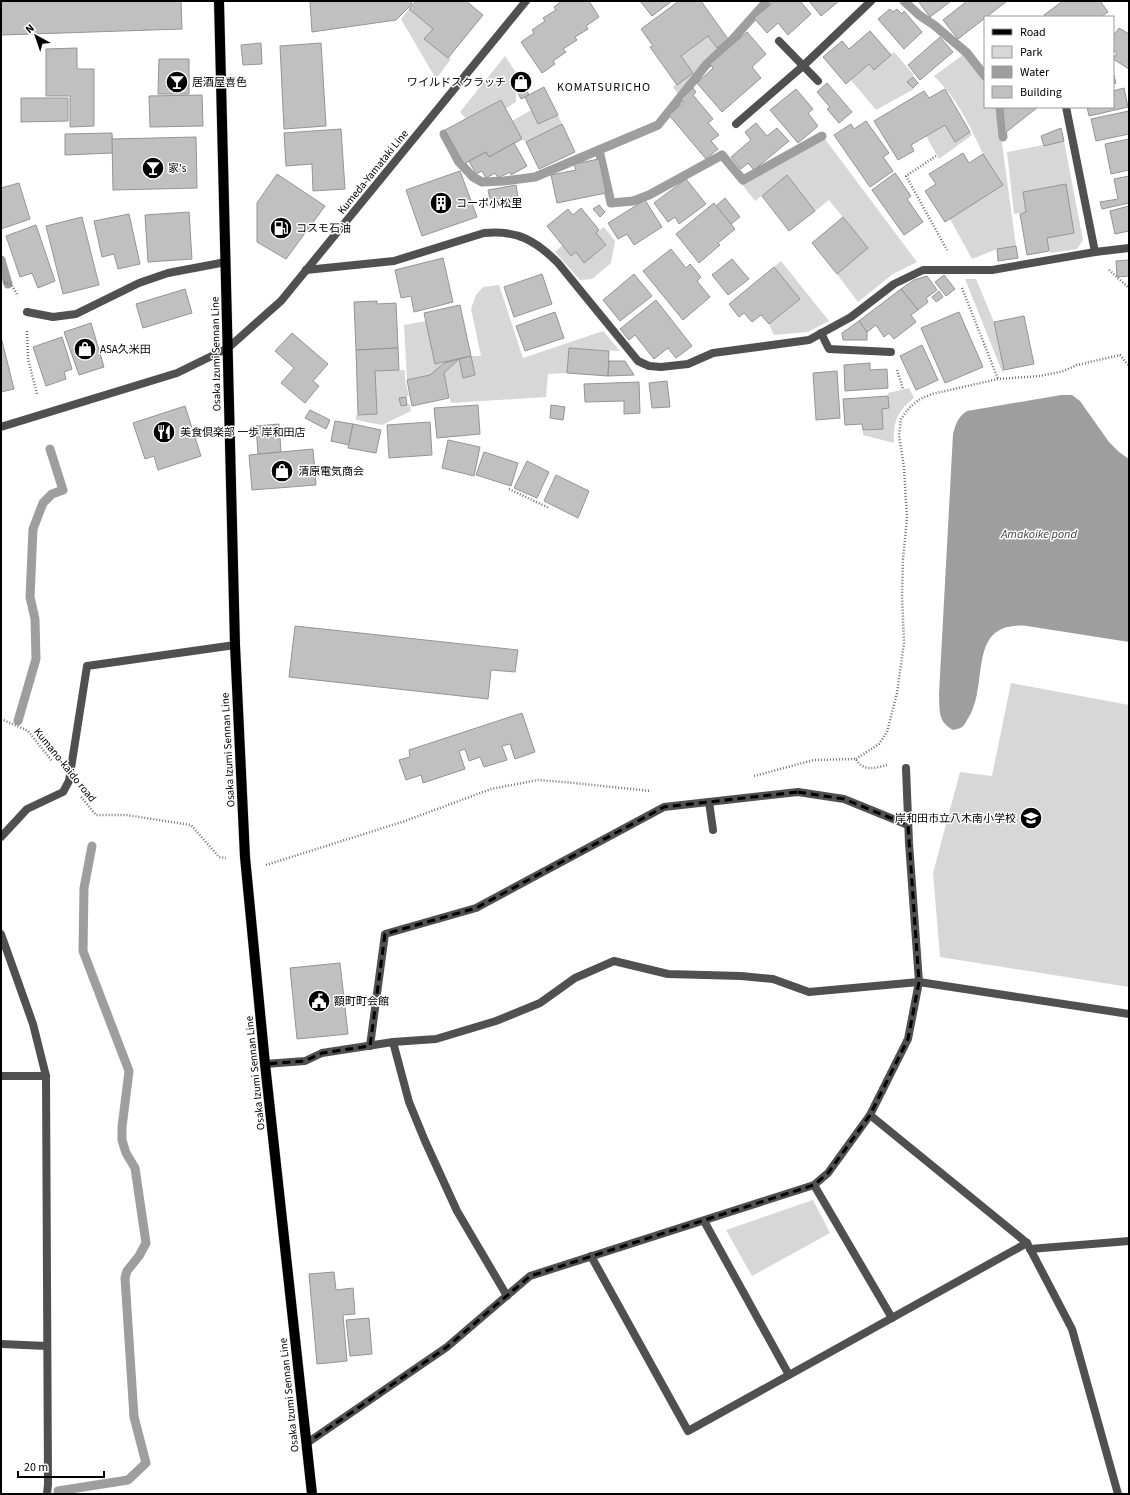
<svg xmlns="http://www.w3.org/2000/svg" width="1130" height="1495" viewBox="0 0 1130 1495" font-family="'Source Sans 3','Noto Sans JP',sans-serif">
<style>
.green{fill:#d7d7d7}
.water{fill:#9e9e9e}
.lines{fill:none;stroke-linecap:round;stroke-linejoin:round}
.stream{stroke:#9e9e9e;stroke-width:9}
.building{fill:#c0c0c0;stroke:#949494}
.primary-casing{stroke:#dbdbdb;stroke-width:11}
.path{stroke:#727272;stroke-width:2.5;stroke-dasharray:1 2;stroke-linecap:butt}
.service{stroke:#505050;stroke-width:8}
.minor{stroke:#505050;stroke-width:8}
.tertiary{stroke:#505050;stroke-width:8}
.primary{stroke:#000;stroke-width:10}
.marked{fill:none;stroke:#000;stroke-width:3;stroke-dasharray:8 5;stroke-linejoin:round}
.labels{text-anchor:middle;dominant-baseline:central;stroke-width:3;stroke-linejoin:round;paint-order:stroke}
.poi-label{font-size:11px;fill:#000;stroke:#fff;text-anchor:start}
.street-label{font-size:11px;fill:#000;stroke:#fff}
.neighbourhood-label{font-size:12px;letter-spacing:1px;fill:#000;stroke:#fff}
.water-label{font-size:12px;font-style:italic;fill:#3f3f3f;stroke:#fff}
</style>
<rect width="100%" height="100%" fill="#fff"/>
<!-- green -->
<g class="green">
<polygon points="409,9 433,29 424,39 451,59 436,79 401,19"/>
<polygon points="708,36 718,50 705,62 679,96 673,87 693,73 681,56"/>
<polygon points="894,52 914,75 908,82 914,89 876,110 851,80 869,64 873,69"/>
<path d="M964 54 985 79V107H997L1016 246 997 249 972 259 950 219 983 154C971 127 956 97 934 76Z"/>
<polygon points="505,56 524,85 516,89 516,102 505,109 500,100 466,119 460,112"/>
<polygon points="531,110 538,124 558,115 562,124 526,142 522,139 512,121"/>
<polygon points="945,125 955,142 970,132 972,135 939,159 926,136"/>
<polygon points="825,139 917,262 893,274 858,302 837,274 868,248 829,200 815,211 787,176 755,201 741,183"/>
<polygon points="1064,141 1083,240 1077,249 1050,253 1047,238 1066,184 1023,192 1026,212 1014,214 1007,152"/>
<polygon points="604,227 615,241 611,263 592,279 580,280 555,252 563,245 571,256 576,252 584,262 606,246 596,233"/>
<polygon points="781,261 829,321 808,332 774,335 769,324 800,299 774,267"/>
<polygon points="965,279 976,279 994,322 1004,370 1003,374"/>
<polygon points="499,285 523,358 603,331 620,351 569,348 567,373 548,374 546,397 451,403 444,373 459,359 463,378 475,375 471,356 481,356 471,309 476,295 483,287"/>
<polygon points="426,321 435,364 444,363 430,375 407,380 404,325"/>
<polygon points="399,370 405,370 405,380 409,396 399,398 401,406 410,404 411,411 382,425 356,420 356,415 377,414 375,371"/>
<path d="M909 388 914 398C897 411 893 422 894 443L863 435V430L883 429 882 409 889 408 888 393Z"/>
<polygon points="1011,683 1129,705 1129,987 940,957 933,873 960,772 992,776"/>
<polygon points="813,1200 830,1233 752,1276 726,1230"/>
</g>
<!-- water -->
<path class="water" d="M1061 395H1072L1080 401 1109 442 1119 452 1129 459V642L1027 626C964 620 991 687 967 720 966 722 964 726 962 727 959 729 955 729 953 730 937 721 940 710 939 694L953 434C956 423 958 417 967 411Z"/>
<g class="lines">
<!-- stream -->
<g class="stream">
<polyline points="904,1 919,15 934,25 967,53 985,76"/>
<polyline points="1000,107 1003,137"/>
<polyline points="444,134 459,162 473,177 482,182 504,181 535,177 658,125 706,65 733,39 767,1"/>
<polyline points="599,150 611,203 633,201 649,195 722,155 743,180 822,136"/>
<polyline points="1,260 8,284"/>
<polyline points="18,721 36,659 35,619 30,597 33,529 43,503 52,494 63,490 50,449"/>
<polyline points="58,1491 128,1480 146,1463 134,1417 125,1278 127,1271 139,1256 146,1243 135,1168 126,1153 122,1140 122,1127 129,1071 83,951 84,888 92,846"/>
</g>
</g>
<!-- building -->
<g class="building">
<polygon points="1,1 181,1 182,29 1,35"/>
<polygon points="310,1 411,1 412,4 396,20 312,32"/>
<polygon points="416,1 466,1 483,15 448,58 424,39 433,29 409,9"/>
<polygon points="562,1 589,1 599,17 586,26 588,29 575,37 577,40 563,49 566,52 553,61 555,64 542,73 521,42 534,33 532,30 545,21 543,18 556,10 554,7"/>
<polygon points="640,1 672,1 652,16"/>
<polygon points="679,1 701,1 728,39 717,48 708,36 681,56 693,73 677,85 650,47 653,46 641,29"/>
<polygon points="775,1 800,1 811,14 788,35 778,23 767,33 754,18"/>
<polygon points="809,1 839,1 821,16"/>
<polygon points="918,1 951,1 930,17"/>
<polygon points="967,1 1007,1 958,39 943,20"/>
<polygon points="1063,1 1100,1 1108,12 1101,17 1046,17 1044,15"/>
<polygon points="890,9 893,12 897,9 902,14 904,11 922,32 904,49 878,19"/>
<polygon points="1119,28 1129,34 1129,69 1113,59 1117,53 1113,50 1113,36"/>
<polygon points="870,31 891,55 874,70 869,64 846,84 823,57 842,41 849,49"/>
<polygon points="747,32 766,54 752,67 761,78 722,112 697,83 713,68 710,64"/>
<polygon points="940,37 953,52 920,80 908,65"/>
<polygon points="261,43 262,64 243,65 241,45"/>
<polygon points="321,43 326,126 284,129 280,46"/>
<polygon points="77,48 77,69 94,69 94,126 70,127 70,96 46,96 46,49"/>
<polygon points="159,59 189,59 189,94 158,94"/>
<polygon points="1113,72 1116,83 1113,84"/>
<polygon points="913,77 918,83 913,88 907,82"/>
<polygon points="827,83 852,112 839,123 827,109 830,107 817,92"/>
<polygon points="524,85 529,95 521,99 516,89"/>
<polygon points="544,87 558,115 538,124 525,97"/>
<polygon points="693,88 696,92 693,95 713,119 708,123 719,135 711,141 718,149 706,159 669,115 684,102 681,99"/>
<polygon points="1124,88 1128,107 1089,116 1087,107 1113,107 1113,91"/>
<polygon points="796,89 813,109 808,113 818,126 798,143 770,110"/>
<polygon points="945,89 970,132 955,142 945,125 911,145 914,151 898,160 874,121 924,91 929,98"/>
<polygon points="202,95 203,126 150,127 149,96"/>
<polygon points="21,98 68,98 68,121 21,122"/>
<polygon points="501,100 522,139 489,157 486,152 464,164 445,130"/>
<polygon points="1006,107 1038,107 1005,133 1003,110"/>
<polygon points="1129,111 1129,134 1096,141 1091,119"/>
<polygon points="866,121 889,153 883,157 893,171 870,187 834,135 851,124 854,129"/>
<polygon points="756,123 767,136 777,128 789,141 754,170 748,163 741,169 731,157 751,140 745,132"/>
<polygon points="562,124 575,152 539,169 526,142"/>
<polygon points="1061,128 1064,141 1044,146 1041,136"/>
<polygon points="341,129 345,189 313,191 312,164 286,166 284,133"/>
<polygon points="112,133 113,153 65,155 65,134"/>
<polygon points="196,137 197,188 113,190 112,139"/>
<polygon points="1129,139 1129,170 1111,174 1105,144"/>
<polygon points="514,143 527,166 511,175 510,172 498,178 495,173 486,178 482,171 476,174 469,161 486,152 489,157"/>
<polygon points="963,153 969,163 983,154 1003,185 945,222 925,191 936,184 929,174"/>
<polygon points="599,159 606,193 557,203 551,175 576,170 574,164"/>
<polygon points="460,171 477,217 422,236 406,190"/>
<polygon points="895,173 911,196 907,199 923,222 904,235 872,190"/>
<polygon points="277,174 325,206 286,259 257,242 257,203"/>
<polygon points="787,175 815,211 789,231 762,196"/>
<polygon points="1129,176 1129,203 1102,209 1100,202 1118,199 1114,179"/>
<polygon points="686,179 706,204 679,224 675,217 668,222 654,203"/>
<polygon points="19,183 30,219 1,229 1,188"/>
<polygon points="1066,184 1074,233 1047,238 1049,251 1027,255 1020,214 1026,212 1023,192"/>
<polygon points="516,185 518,197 492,209 488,190"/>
<polygon points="725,198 740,217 731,224 716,206"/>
<polygon points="645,200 662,227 634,245 627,234 618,239 608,223"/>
<polygon points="714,203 735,229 718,243 720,245 699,263 676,234"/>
<polygon points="599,205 605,212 600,217 593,209"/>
<polygon points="1129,206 1129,231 1115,234 1110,211"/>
<polygon points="581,208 599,230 596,233 606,245 584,263 576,252 571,256 547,226 568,209 573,215"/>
<polygon points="189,212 192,259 148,262 145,215"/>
<polygon points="129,214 140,264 118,269 114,254 102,257 94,221"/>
<polygon points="82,217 99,285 63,294 46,226"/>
<polygon points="843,217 868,248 837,274 812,243"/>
<polygon points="36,225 55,281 38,288 32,273 20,277 6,236"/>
<polygon points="1016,246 1018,258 998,261 997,249"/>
<polygon points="671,249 686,268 690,264 701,277 697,281 710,297 683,320 643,271"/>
<polygon points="443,258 453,302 414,312 411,296 401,298 395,270"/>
<polygon points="732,259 749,279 728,295 712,275"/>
<polygon points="1129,260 1129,276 1117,277 1116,261"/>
<polygon points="774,267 800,299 769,324 761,315 752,322 744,313 739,317 729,304"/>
<polygon points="542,274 552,304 514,317 504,287"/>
<polygon points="634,274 652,296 620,321 603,300"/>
<polygon points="944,275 955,289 946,296 935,282"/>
<polygon points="927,276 937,290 926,298 928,302 918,310 901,289 914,280"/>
<polygon points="185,289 192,313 143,328 136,304"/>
<polygon points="901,289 918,310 911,315 916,322 894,339 889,333 884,337 876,325 867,332 859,321"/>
<polygon points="939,291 943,297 936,302 932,297"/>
<polygon points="656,300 692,346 676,358 668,348 654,359 635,335 629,340 620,329"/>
<polygon points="377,301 377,304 396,303 398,348 356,350 354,302"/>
<polygon points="460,305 471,356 435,364 424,313"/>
<polygon points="555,312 564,338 525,351 516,326"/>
<polygon points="959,312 983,367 945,383 921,328"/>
<polygon points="1024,316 1034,364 1004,370 994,322"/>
<polygon points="859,321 867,332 867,340 843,340 842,333"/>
<polygon points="91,323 104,367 79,375 64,332"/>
<polygon points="292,333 328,364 313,381 319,386 305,403 281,383 294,368 275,351"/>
<polygon points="1,337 14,389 1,392"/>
<polygon points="62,337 72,369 64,372 66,379 46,386 33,347"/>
<polygon points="922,345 938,380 916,390 900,356"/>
<polygon points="398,348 399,370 375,371 377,414 358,415 356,350"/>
<polygon points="569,348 609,351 608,376 567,373"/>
<polygon points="471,356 475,375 463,378 459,359"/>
<polygon points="459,359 444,373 449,398 412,406 407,380 430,375 444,363"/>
<polygon points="609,361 625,361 634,375 608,376"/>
<polygon points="870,363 870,370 887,369 888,388 845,391 844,365"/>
<polygon points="837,371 840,418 816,420 813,373"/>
<polygon points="667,381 670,407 652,408 649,383"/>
<polygon points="639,382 640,413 624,414 624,401 585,402 584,384"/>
<polygon points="888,396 889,408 882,409 883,429 863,430 862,424 845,425 843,399"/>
<polygon points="406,397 407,405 401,406 399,398"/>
<polygon points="478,405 480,434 437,438 434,408"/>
<polygon points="551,405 565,407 563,420 550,418"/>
<polygon points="185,406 201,456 158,470 154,456 145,459 133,423"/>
<polygon points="310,410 330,420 326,429 305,418"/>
<polygon points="335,421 353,424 349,445 331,441"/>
<polygon points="430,422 432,455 389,458 387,425"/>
<polygon points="279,424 281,452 258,454 256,426"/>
<polygon points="353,424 381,430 376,453 348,448"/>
<polygon points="448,440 480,447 474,476 442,468"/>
<polygon points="313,449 316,485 252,490 249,455"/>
<polygon points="484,452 518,463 511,486 476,475"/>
<polygon points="527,461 549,472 537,498 514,488"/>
<polygon points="556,475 589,491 578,518 544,501"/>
<polygon points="295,626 518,650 515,672 491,670 488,699 289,677"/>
<polygon points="522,713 535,752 515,759 510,744 502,746 507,760 484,767 480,757 469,761 465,749 459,751 465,769 423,783 421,775 406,780 399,760 410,757 409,750"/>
<polygon points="340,963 348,1034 297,1039 290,968"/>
<polygon points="334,1272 336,1290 353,1288 355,1314 343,1315 347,1361 317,1364 309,1274"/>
<polygon points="369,1318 372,1354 350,1356 346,1320"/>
</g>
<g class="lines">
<!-- primary casing -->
<g class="primary-casing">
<polyline id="primary" points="219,1 235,645 245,857 265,1064 312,1494"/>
</g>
<!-- path -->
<g class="path">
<polyline points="936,156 906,176 947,250"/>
<polyline points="1109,270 1129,288"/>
<polyline points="1,282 11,284 18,296"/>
<polyline points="962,288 998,379"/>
<polyline points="27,331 28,359 37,394"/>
<polyline points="897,370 903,389"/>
<polyline points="509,489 549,508"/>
<polyline points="1,719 28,731 52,761"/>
<polyline points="856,759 879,744 887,732 897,693 904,643 902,596 903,559 907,518 904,468 899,435 901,419 909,408 920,399 932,394 998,379 1040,376 1064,371 1077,365 1120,355 1129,366"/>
<path d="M754 776 814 760 856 759C863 772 875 768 887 765"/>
<polyline points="81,797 96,815 126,815 191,825 219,857 226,858"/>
<polyline points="266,865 405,821 491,789 538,780 564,782 651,791"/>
</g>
<!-- service -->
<polyline class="service" points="393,1042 409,1102 425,1141 457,1211 507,1296"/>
<!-- minor -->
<g class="minor">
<polyline points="779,41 818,81"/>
<polyline points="1066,107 1095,252"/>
<polyline points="736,124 803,66 871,1"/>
<path d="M306 270 394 261 484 233C517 230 535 240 558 263L638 361 649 366 661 367 688 364 713 353 809 340 851 317 894 284 923 270H992L1095 252 1129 248"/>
<polyline points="27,312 53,317 76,314 139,283 168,273 226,262"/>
<polyline points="821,333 829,349 891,352"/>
<polyline points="709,802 713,830"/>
<polyline points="1,837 27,809 63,792 69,781 87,666 235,645"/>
<polyline points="1,934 33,1024 46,1076 48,1484 47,1494"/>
<polyline points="370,1046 385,934 476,908 664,807 798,792 844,799 908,825"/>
<polyline points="265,1064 305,1061 322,1053 393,1042 436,1039 496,1021 540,1003 575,978 614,961 668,974 741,976 773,979 809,992 919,982 909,843 906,768"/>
<polyline points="1,1076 46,1076"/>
<polyline points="870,1115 1027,1243 1072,1329 1118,1494"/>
<polyline points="814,1185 892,1318"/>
<polyline points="704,1221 789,1375"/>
<polyline points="1030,1249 1129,1241"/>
<polyline points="591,1256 688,1431 1027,1243"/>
<polyline points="1,1344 47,1346"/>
<polyline points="307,1443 447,1347 530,1276 814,1185 828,1173 870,1115 908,1039 919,982 1129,1014"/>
</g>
<!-- tertiary -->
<polyline class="tertiary" points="1,427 177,373 228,348 281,301 526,1"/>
<!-- primary -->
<use href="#primary" class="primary"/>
</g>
<!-- marked area -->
<path class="marked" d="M798 792 844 799 908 825 919 982 908 1039 870 1115 828 1173 814 1185 530 1276 447 1347 307 1443 265 1064 305 1061 322 1053 370 1046 385 934 476 908 664 807Z"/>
<!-- icons -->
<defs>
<g id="bar-disc" transform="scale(1.15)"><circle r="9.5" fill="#000" stroke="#fff"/><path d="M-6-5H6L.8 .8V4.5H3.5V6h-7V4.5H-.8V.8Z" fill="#fff"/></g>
<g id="shop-disc" transform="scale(1.15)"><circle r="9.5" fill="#000" stroke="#fff"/><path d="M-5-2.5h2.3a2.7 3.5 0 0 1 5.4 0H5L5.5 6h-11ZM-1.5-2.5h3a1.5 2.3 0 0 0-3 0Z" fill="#fff"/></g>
<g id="building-disc" transform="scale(1.15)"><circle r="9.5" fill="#000" stroke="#fff"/><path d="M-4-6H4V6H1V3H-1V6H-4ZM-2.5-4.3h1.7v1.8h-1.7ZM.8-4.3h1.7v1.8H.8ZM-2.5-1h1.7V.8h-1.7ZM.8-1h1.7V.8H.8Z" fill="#fff"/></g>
<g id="fuel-disc" transform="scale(1.15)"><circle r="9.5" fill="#000" stroke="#fff"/><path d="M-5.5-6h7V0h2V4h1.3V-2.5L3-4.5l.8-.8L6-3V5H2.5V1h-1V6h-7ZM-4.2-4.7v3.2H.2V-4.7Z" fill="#fff"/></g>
<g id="restaurant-disc" transform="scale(1.15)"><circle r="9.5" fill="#000" stroke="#fff"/><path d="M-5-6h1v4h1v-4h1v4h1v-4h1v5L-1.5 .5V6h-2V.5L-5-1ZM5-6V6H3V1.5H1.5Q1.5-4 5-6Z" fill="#fff"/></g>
<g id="school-disc" transform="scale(1.15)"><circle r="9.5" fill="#000" stroke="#fff"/><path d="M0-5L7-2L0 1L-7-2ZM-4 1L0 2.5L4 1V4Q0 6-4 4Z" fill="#fff"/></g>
<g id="civic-disc" transform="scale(1.15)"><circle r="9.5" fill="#000" stroke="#fff"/><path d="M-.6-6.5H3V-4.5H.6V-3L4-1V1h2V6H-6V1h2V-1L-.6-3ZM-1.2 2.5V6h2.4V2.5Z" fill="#fff"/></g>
</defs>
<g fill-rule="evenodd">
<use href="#bar-disc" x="177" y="82"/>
<use href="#shop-disc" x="521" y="82"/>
<use href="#bar-disc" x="153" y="168"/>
<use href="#building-disc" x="441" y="203"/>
<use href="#fuel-disc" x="281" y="228"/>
<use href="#shop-disc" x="85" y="349"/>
<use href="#restaurant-disc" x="164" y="432"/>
<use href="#shop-disc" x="282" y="471"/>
<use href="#school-disc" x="1031" y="818"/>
<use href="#civic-disc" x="319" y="1001"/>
</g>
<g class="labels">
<!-- poi labels -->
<g class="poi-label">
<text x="192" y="82">居酒屋喜色</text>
<text x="506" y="82" text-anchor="end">ワイルドスクラッチ</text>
<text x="168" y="168">家's</text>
<text x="456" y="203">コーポ小松里</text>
<text x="296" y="228">コスモ石油</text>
<text x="100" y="349">ASA久米田</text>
<text x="180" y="432">美食倶楽部 一歩 岸和田店</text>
<text x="298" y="471">清原電気商会</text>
<text x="1016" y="818" text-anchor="end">岸和田市立八木南小学校</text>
<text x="334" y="1001">額町町会館</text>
</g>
<!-- street labels -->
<g class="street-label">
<text transform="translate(373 172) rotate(-51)">Kumeda-Yamataki Line</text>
<text transform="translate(216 354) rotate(-91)">Osaka Izumi Sennan Line</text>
<text transform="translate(228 750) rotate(-93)">Osaka Izumi Sennan Line</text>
<text transform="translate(65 765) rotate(51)">Kumano-kaido road</text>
<text transform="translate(255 1073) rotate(-96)">Osaka Izumi Sennan Line</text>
<text transform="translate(289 1395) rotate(-96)">Osaka Izumi Sennan Line</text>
</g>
<!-- neighbourhood labels -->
<g class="neighbourhood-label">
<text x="604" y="87">KOMATSURICHO</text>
</g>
<!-- water labels -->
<g class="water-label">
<text x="1039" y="534">Amakoike pond</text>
</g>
</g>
<!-- border -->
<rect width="1130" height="1495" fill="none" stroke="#000000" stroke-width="4"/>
<!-- legend -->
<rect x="984" y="16" width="130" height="92" fill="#ffffff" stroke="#999999"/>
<rect x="992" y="29" width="20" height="6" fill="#000000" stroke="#999999"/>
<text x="1020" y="36" font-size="12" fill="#000000">Road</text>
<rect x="992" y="46" width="20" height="12" fill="#d7d7d7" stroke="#999999"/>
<text x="1020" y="56" font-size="12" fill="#000000">Park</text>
<rect x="992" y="66" width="20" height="12" fill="#9e9e9e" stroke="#999999"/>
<text x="1020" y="76" font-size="12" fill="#000000">Water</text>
<rect x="992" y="86" width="20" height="12" fill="#c0c0c0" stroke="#999999"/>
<text x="1020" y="96" font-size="12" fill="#000000">Building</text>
<!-- north arrow -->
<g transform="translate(36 36) rotate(320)" stroke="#ffffff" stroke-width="3" paint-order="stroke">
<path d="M0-3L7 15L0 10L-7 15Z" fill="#000000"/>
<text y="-6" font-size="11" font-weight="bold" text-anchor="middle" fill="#000000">N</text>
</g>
<!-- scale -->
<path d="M18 1471v6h86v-6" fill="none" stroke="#000000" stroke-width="2"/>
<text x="24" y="1471" font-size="12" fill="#000000" stroke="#ffffff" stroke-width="3" paint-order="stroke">20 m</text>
</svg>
